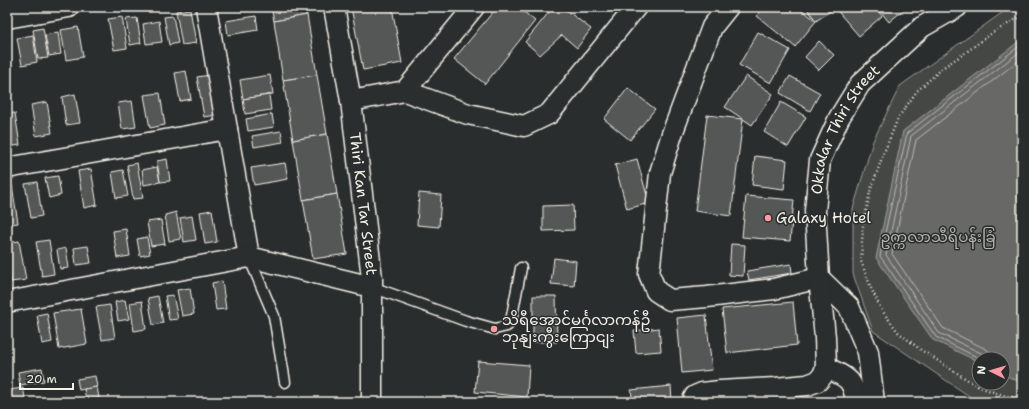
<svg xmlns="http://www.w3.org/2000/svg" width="1029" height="409" viewBox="0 0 1029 409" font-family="'Shantell Sans','Noto Sans Myanmar',sans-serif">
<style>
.green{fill:#444645;stroke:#9c9c96;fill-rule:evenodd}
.water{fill:#676866;stroke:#9f9f9a}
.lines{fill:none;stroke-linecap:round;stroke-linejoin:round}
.shore{stroke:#bcbab4;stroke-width:1}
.building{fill:#555756;stroke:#f4f1e8}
.lane-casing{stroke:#f4f1e8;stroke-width:13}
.street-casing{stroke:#f4f1e8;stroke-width:23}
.path{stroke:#f4f1e8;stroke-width:2.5;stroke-dasharray:1 3;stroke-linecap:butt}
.lane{stroke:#2a2d2e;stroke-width:10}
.street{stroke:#2a2d2e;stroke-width:20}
.poi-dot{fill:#ff9aa2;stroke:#2a2d2e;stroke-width:1.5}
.labels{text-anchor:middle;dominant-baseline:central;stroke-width:3;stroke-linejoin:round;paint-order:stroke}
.street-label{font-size:15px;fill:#f4f1e8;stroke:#2a2d2e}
.poi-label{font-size:15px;fill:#f4f1e8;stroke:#2a2d2e;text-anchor:start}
.park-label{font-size:15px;fill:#b6b5af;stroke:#2a2d2e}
</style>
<rect width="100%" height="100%" fill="#2a2d2e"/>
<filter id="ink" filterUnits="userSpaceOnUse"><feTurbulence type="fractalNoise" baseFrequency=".025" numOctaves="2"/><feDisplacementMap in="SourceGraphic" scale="8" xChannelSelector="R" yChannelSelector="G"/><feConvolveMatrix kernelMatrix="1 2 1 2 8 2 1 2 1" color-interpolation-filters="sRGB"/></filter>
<g filter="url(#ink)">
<!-- green -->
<path class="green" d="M1010 7H1022V402H982L975 400 873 331 853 274V209L873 141 900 86ZM979 359H1003V383H979Z"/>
<!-- water -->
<polygon class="water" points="1022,39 1022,380 1015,380 1003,374 1003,359 979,359 979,362 933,340 876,258 903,131"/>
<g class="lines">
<!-- shore -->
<g class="shore">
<polyline points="981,359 936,337 880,256 907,133 1022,44"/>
<polyline points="987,359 983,354 939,333 886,255 911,136 1022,50"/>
<polyline points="994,359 991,353 986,349 943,328 892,254 916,140 1022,58"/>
</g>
</g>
<!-- building -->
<g class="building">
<polygon points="271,7 306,7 307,15 274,21"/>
<polygon points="351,7 392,7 402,63 363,70"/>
<polygon points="497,7 518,7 535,21 485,84 454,59"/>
<polygon points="553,7 562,7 591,29 577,48 562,35 540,55 525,42"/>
<polygon points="764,7 799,7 816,21 795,47 757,16"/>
<polygon points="806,7 830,7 832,10 816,21"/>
<polygon points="834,7 875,7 882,16 859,36"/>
<polygon points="877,7 907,7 889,22"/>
<polygon points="190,9 196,43 182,45 176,11"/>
<polygon points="307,15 317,75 283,80 274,21"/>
<polygon points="173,16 178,43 169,45 164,17"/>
<polygon points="256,16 258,30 228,35 226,21"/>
<polygon points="122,17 127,48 114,50 108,19"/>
<polygon points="137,18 141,43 130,45 126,19"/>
<polygon points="159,21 162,42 146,44 143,24"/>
<polygon points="78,27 83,57 66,60 61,30"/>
<polygon points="43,28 48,58 38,59 33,30"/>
<polygon points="58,32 61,54 49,56 45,35"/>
<polygon points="758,32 790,50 771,83 739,65"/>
<polygon points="33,35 37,62 22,65 17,38"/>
<polygon points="819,41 834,55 819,70 805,57"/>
<polygon points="186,71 191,99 180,101 175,73"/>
<polygon points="210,75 217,115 204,117 197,77"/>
<polygon points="270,75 273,94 243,99 240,80"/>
<polygon points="317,75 327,134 293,140 283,80"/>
<polygon points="746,76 773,94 752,125 725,107"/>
<polygon points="790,76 820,93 810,111 780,93"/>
<polygon points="628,88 655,109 630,140 604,119"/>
<polygon points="160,93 165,125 150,128 144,95"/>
<polygon points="75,94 80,123 66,125 62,97"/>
<polygon points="269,95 271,110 245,114 243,99"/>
<polygon points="132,101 136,127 122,129 118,103"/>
<polygon points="47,102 52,133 36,136 31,105"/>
<polygon points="781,102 806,117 788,147 764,132"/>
<polygon points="15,113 20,145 7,147 7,114"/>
<polygon points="272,114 274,127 248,131 246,119"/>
<polygon points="707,115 743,119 731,216 695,211"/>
<polygon points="281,131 283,142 254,147 252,136"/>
<polygon points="327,134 337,194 303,200 293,140"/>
<polygon points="755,156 787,160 784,189 752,185"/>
<polygon points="167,159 170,181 160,182 157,161"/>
<polygon points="637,159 649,203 627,209 615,165"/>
<polygon points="137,163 143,198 133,199 127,165"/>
<polygon points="285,163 288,179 254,185 251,168"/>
<polygon points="157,167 160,182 144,185 142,170"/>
<polygon points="91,169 97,205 84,208 78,171"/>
<polygon points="123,170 128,196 116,198 112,172"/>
<polygon points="58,176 61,195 49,198 45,178"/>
<polygon points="37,182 42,216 31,218 25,184"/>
<polygon points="12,185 18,223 10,224 7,208 7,186"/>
<polygon points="419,193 441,195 439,227 417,225"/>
<polygon points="337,194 347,254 313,259 303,200"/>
<polygon points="746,196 794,200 790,241 742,237"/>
<polygon points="573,205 574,230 543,231 543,206"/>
<polygon points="212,210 217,242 205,244 200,212"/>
<polygon points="176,212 181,239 169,241 165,215"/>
<polygon points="192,216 196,240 184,242 180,218"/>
<polygon points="161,220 165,244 151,246 147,222"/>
<polygon points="126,229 130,256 117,258 113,231"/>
<polygon points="147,237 150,254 140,256 137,239"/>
<polygon points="49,240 54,274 42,276 36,242"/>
<polygon points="19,241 26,280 11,282 7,258 7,243"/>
<polygon points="731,244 745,245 743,276 729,275"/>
<polygon points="88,246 91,263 76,265 74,248"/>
<polygon points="66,248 69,268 60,269 57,250"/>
<polygon points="554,258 576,261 574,286 551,284"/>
<polygon points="791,264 792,273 749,280 747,271"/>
<polygon points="222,281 226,309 216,310 212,283"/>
<polygon points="190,288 194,314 182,316 177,290"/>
<polygon points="173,295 178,319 169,320 165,296"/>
<polygon points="158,296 163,323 153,325 148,298"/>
<polygon points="533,296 556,296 557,342 533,342"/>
<polygon points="125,300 129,319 118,321 115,302"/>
<polygon points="142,301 146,329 134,331 130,303"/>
<polygon points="793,302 797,345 727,353 722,309"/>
<polygon points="110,305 115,338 102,340 96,307"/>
<polygon points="81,309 87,344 59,349 53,313"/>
<polygon points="47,313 52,342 42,344 37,315"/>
<polygon points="706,315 712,370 682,373 677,318"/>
<polygon points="659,328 661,351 636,353 634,331"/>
<polygon points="478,361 529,365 527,397 475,392"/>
<polygon points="42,368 44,381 20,385 18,372"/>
<polygon points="95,376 97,387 79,390 77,379"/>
<polygon points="671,386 672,402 633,402 631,390"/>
<polygon points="97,387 99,398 86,400 84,389"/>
<polygon points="23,388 26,402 11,402 9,390"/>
</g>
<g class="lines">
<!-- lane casing -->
<g class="lane-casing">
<g id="lane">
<polyline points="249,257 274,316 285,382"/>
<polyline points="372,287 466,321 495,329 507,326 511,321 521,268"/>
</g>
</g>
<!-- street casing -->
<g class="street-casing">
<g id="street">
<polyline points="206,7 249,257"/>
<path id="s1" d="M334 7 351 101 372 278V402"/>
<polyline points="728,7 712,27 672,134 660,173 649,274 656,291 670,300 707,297 774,289 819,278 849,307 868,352 874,402"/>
<polyline points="7,18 69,7"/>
<polyline points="405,91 468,114 524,126 549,114 636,7"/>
<polyline points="351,101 405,91 474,7"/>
<polyline points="7,168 227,129"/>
<polyline points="7,302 249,257 372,287"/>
<path d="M826 367C846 378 853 377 856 402"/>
<path id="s2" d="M692 402 695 396 702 393 720 391 775 388 807 385 818 381 823 375 826 367 825 337 819 278 815 211 820 160 839 118 860 84 922 27 957 7"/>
</g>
</g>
<!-- path -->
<polyline class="path" points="1022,16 992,33 965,53 945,66 917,91 898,118 883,155 870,192 863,226 861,261 871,288 881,309 898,332 921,350 979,387 1006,396 1022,399"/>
<!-- lane -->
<use href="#lane" class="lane"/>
<!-- street -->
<use href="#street" class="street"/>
</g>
</g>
<!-- markers -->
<g class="poi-dot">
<circle cx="768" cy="218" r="4"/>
<circle cx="494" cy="329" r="4"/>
</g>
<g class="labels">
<!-- street labels -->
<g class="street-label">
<text stroke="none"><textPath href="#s2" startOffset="393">Okkalar Thiri Street</textPath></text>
<text stroke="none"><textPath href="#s1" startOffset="199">Thiri Kan Tar Street</textPath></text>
</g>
<!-- poi labels -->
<g class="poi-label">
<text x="776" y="218">Galaxy Hotel</text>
<text x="502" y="320">သိရီအောင်မင်္ဂလာကန်ဦ<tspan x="502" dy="17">ဘုနျးကွီးကြောငျး</tspan></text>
</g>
<!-- park labels -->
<g class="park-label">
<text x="938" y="237">ဥက္ကလာသီရိပန်းခြံ</text>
</g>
</g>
<!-- margin -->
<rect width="1029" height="409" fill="none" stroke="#2a2d2e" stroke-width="24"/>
<rect x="12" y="12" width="1005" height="385" fill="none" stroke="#f4f1e8" stroke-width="1.5" filter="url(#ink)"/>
<!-- north arrow -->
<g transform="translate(991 371) rotate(275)"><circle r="19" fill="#2a2d2e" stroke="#7b7b78"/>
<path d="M0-3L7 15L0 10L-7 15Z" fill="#ff9aa2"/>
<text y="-6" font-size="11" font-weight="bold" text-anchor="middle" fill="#f4f1e8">N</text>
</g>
<!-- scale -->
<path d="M20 383v6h53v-6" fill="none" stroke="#f4f1e8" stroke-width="2"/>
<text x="26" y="383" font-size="12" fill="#f4f1e8" stroke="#2a2d2e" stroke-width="3" paint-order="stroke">20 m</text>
</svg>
